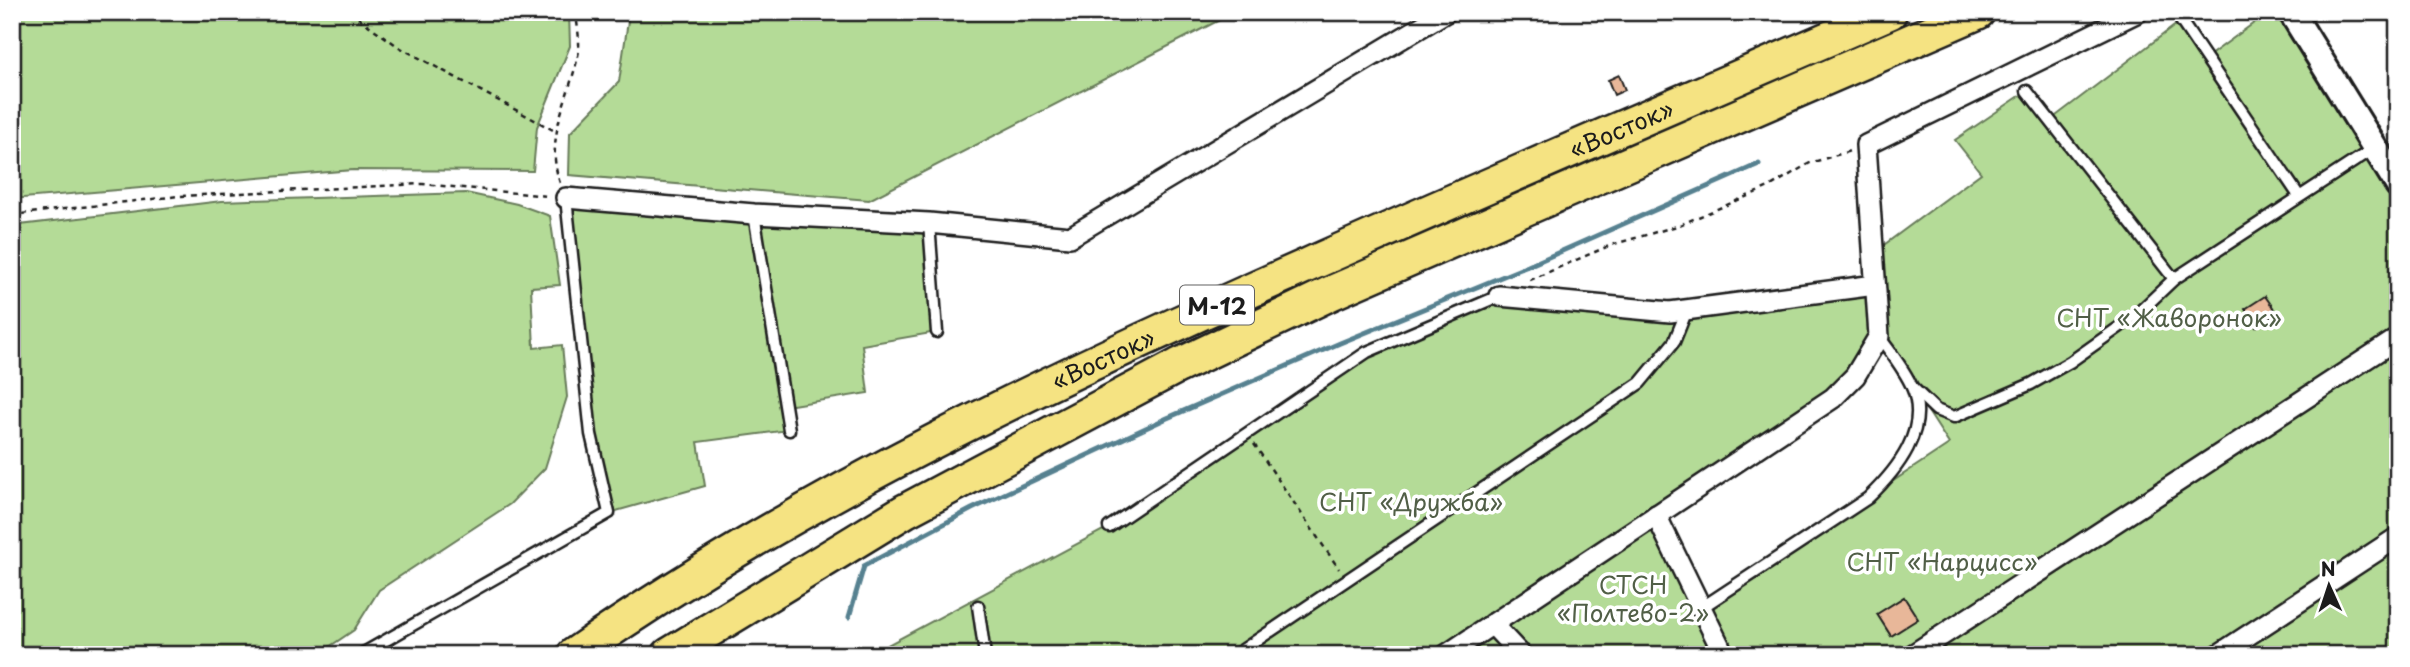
<svg xmlns="http://www.w3.org/2000/svg" width="2410" height="667" viewBox="0 0 2410 667" font-family="'Playpen Sans',sans-serif">
<style>
.green{fill:#b4db97;stroke:#687c5a;stroke-width:2;fill-rule:evenodd}
.lines{fill:none;stroke-linecap:round;stroke-linejoin:round}
.stream{stroke:#568190;stroke-width:5}
.building{fill:#e8b799;stroke:#1c1c1c;stroke-width:2}
.service-casing{stroke:#1c1c1c;stroke-width:15}
.minor-casing{stroke:#1c1c1c;stroke-width:24}
.tertiary-casing{stroke:#1c1c1c;stroke-width:30}
.trunk-casing{stroke:#1c1c1c;stroke-width:38}
.path{stroke:#1c1c1c;stroke-width:2.5;stroke-dasharray:5 5;stroke-linecap:butt}
.service{stroke:#fff;stroke-width:10}
.minor{stroke:#fff;stroke-width:19}
.tertiary{stroke:#fff;stroke-width:24}
.trunk{stroke:#f5e382;stroke-width:33}
.labels{text-anchor:middle;dominant-baseline:central;stroke-width:7;stroke-linejoin:round;paint-order:stroke}
.shield{fill:#fff;stroke:#606060;stroke-width:2}
.shield-label{font-size:23px;font-weight:bold;fill:#1c1c1c}
.street-label{font-size:24px;fill:#1c1c1c;stroke:#fff}
.park-label{font-size:24px;fill:#515f47;stroke:#fff}
</style>
<rect width="100%" height="100%" fill="#fff"/>
<filter id="ink" filterUnits="userSpaceOnUse"><feTurbulence type="fractalNoise" baseFrequency=".0143" numOctaves="2"/><feDisplacementMap in="SourceGraphic" scale="14" xChannelSelector="R" yChannelSelector="G"/><feConvolveMatrix kernelMatrix="1 2 1 2 8 2 1 2 1" color-interpolation-filters="sRGB"/></filter>
<g filter="url(#ink)">
<!-- green -->
<g class="green">
<polygon points="12,12 569,12 570,46 537,127 533,171 353,170 12,199"/>
<polygon points="624,12 1235,12 869,200 569,175 570,133 619,82 628,21"/>
<path d="M2269 12H2291L2398 185V655H881L880 649 1109 527 1367 352 1499 296 1670 312 1875 285 1873 253 1981 173 1955 140 2027 91 2052 119 2181 21 2206 58ZM1880 337 1949 444 1702 608 1657 515 1855 376Z"/>
<polygon points="466,193 517,204 550,216 560,285 531,287 534,348 562,345 567,397 545,468 510,504 379,590 354,630 317,655 12,655 12,226 222,201"/>
<polygon points="566,198 929,223 937,332 862,345 868,393 786,406 789,430 698,442 705,486 609,513 591,434"/>
</g>
<g class="lines">
<!-- stream -->
<polyline class="stream" points="849,617 864,566 972,509 1165,419 1340,343 1528,266 1759,164"/>
</g>
<!-- building -->
<g class="building">
<polygon points="821,12 851,12 823,19"/>
<polygon points="1619,75 1625,90 1614,95 1608,80"/>
<polygon points="2265,296 2277,313 2256,327 2245,309"/>
<polygon points="1904,597 1918,619 1891,636 1877,614"/>
</g>
<g class="lines">
<!-- service casing -->
<g class="service-casing">
<g id="service">
<polyline points="2181,21 2299,196"/>
<polyline points="2027,91 2174,279"/>
<polyline points="754,214 789,430"/>
<polyline points="929,223 937,332"/>
<polyline points="1912,387 1936,410 1954,417 2031,384 2070,362 2135,316 2174,279 2373,149"/>
<polyline points="1109,527 1367,352 1499,296"/>
<polyline points="978,606 985,655"/>
<path d="M1701 608 1868 498C1897 470 1930 430 1912 387 1905 370 1890 352 1879 336"/>
<polyline points="360,655 609,513 591,434 566,198"/>
<polyline points="1235,655 1640,383 1674,342 1687,310"/>
</g>
</g>
<!-- minor casing -->
<g class="minor-casing">
<g id="minor">
<polyline points="566,198 754,214 929,223 1070,237 1446,12"/>
<polyline points="1499,296 1670,312 1875,285"/>
<polyline points="1656,515 1724,655"/>
<polyline points="1492,624 1521,655"/>
<polyline points="1446,655 1833,398 1855,376 1879,336 1866,145 2138,12"/>
<polyline points="1912,655 2398,338"/>
<polyline points="2218,655 2398,537"/>
</g>
</g>
<!-- tertiary casing -->
<g class="tertiary-casing">
<polyline id="tertiary" points="2291,12 2398,185"/>
</g>
<!-- trunk casing -->
<g class="trunk-casing">
<g id="trunk">
<path id="s1" d="M574 655C802 496 1055 377 1308 265 1501 179 1696 96 1890 12"/>
<polyline points="669,655 905,511 1178,366 1331,293 1978,12"/>
</g>
</g>
<!-- path -->
<g class="path">
<polyline points="350,12 399,47 555,131"/>
<path d="M560 183C544 139 569 98 578 56 581 43 577 26 576 12"/>
<polyline points="12,215 179,196 422,184 548,196"/>
<polyline points="1530,280 1611,245 1677,226 1769,187 1810,163 1850,151"/>
<polyline points="1254,444 1339,569"/>
</g>
<!-- service -->
<use href="#service" class="service"/>
<!-- minor -->
<use href="#minor" class="minor"/>
<!-- tertiary -->
<use href="#tertiary" class="tertiary"/>
<!-- trunk -->
<use href="#trunk" class="trunk"/>
</g>
</g>
<g class="labels">
<!-- shield labels -->
<rect class="shield" x="1180" y="285.5" width="74" height="39" rx="5"/>
<g class="shield-label">
<text x="1217" y="305">М-12</text>
</g>
<!-- street labels -->
<g class="street-label">
<text stroke="none"><textPath href="#s1" startOffset="1174">«Восток»</textPath></text>
<text stroke="none"><textPath href="#s1" startOffset="607">«Восток»</textPath></text>
</g>
<!-- park labels -->
<g class="park-label">
<text x="2169" y="317">СНТ «Жаворонок»</text>
<text x="1411" y="501">СНТ «Дружба»</text>
<text x="1942" y="561">СНТ «Нарцисс»</text>
<text x="1633" y="584">СТСН<tspan x="1633" dy="28">«Полтево-2»</tspan></text>
</g>
</g>
<!-- margin -->
<rect width="2410" height="667" fill="none" stroke="#fff" stroke-width="42"/>
<rect x="21" y="21" width="2368" height="625" fill="none" stroke="#1c1c1c" stroke-width="2.5" filter="url(#ink)"/>
<!-- north arrow -->
<g transform="translate(2329 586) rotate(357)" stroke="#ffffff" stroke-width="5" paint-order="stroke">
<path d="M0-5L12 26L0 18L-12 26Z" fill="#1c1c1c"/>
<text y="-10" font-size="19" font-weight="bold" text-anchor="middle" fill="#1c1c1c">N</text>
</g>
</svg>
